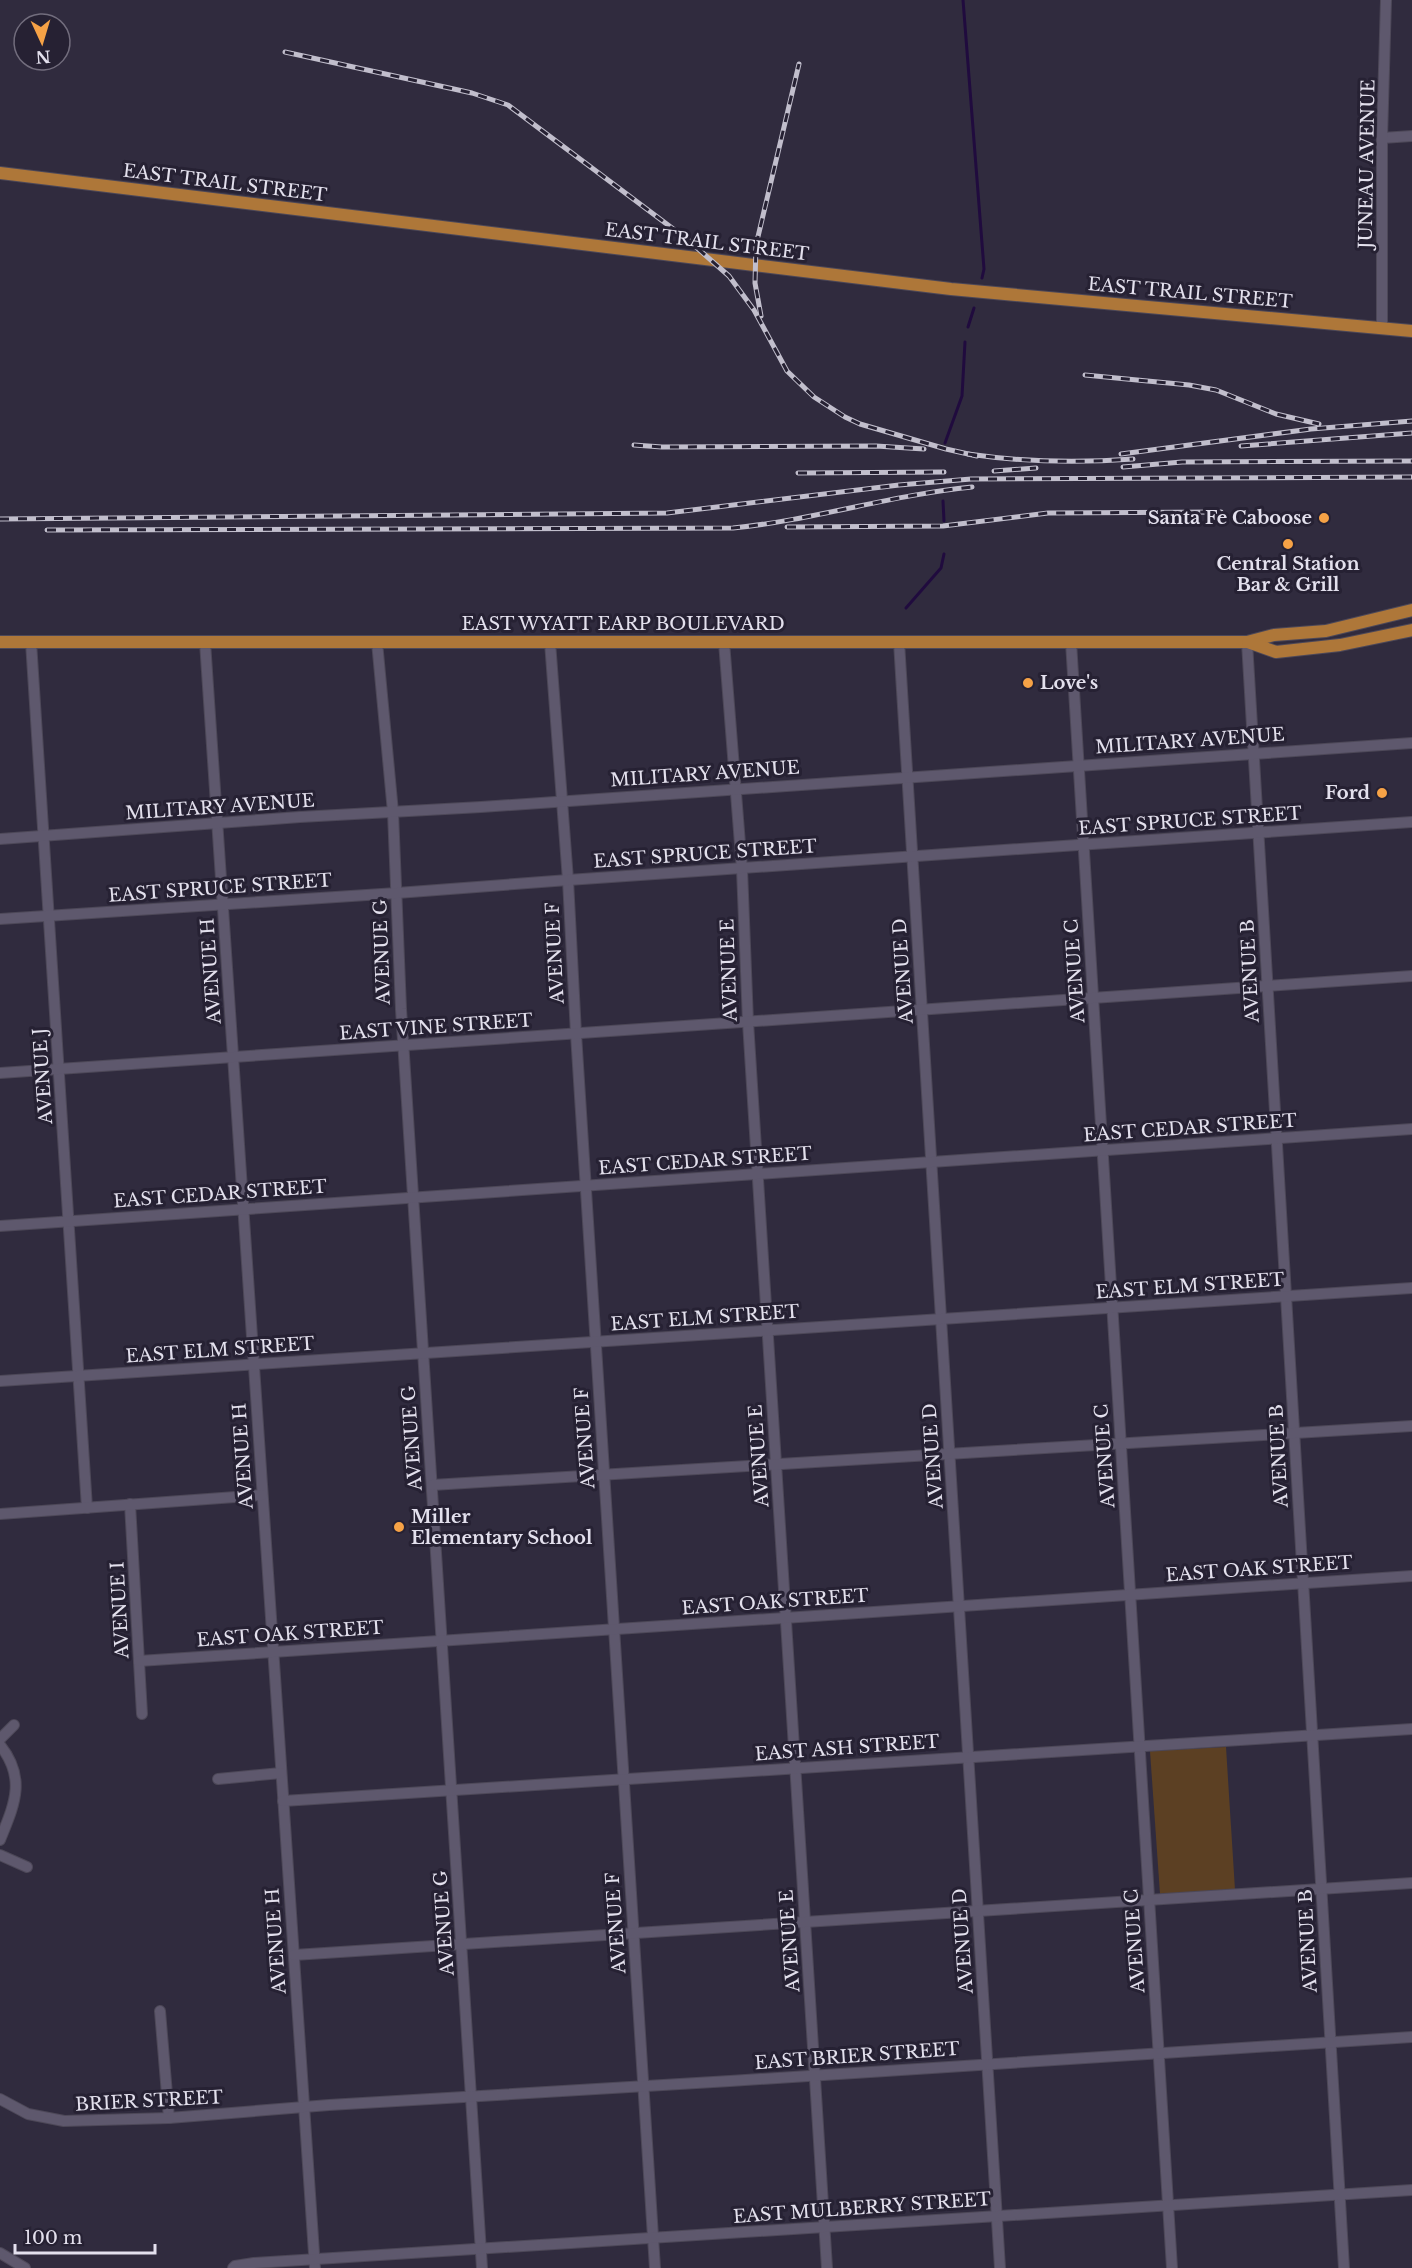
<svg xmlns="http://www.w3.org/2000/svg" width="1412" height="2268" viewBox="0 0 1412 2268" font-family="'Libre Baskerville',serif">
<style>
.green{fill:#5c4023}
.lines{fill:none;stroke-linecap:round;stroke-linejoin:round}
.stream{stroke:#200b3e;stroke-width:3}
.minor-casing{stroke:#4d4858;stroke-width:12}
.major-casing{stroke:#4d4858;stroke-width:14}
.minor{stroke:#5e586d;stroke-width:10}
.major{stroke:#ae7739;stroke-width:12}
.rail-casing{stroke:#c1becc;stroke-width:5}
.rail{stroke:#262133;stroke-width:3;stroke-dasharray:9;stroke-linecap:butt}
.poi-dot{fill:#f6a246;stroke:#262133;stroke-width:2}
.labels{text-anchor:middle;dominant-baseline:central;stroke-width:6;stroke-linejoin:round;paint-order:stroke}
.street-label{font-size:18px;fill:#e3e0ed;stroke:#262133}
.poi-label{font-size:18px;font-weight:bold;fill:#e3e0ed;stroke:#262133;text-anchor:end}
</style>
<rect width="100%" height="100%" fill="#302b3e"/>
<!-- green -->
<polygon class="green" points="1226,1747 1235,1890 1160,1894 1150,1751"/>
<g class="lines">
<!-- stream -->
<g class="stream">
<polyline points="963,0 984,269 982,278"/>
<polyline points="968,327 974,308"/>
<polyline points="945,443 962,396 965,342"/>
<polyline points="943,501 944,521"/>
<polyline points="906,608 941,568 944,554"/>
</g>
<!-- minor casing -->
<g class="minor-casing">
<g id="minor">
<polyline points="1382,138 1412,136"/>
<polyline points="1382,328 1382,138 1386,0"/>
<polyline points="31,642 87,1508"/>
<polyline points="205,642 315,2268"/>
<polyline points="377,642 393,812 401,1009 482,2268"/>
<polyline points="550,642 568,880 576,1034 655,2268"/>
<polyline points="724,642 742,869 748,1022 827,2268"/>
<polyline points="899,642 1000,2268"/>
<polyline points="1071,642 1172,2268"/>
<polyline points="1247,642 1344,2268"/>
<polyline points="0,839 300,817 481,807 1412,743"/>
<polyline points="0,919 397,893 568,880 1412,822"/>
<polyline points="0,1073 1412,976"/>
<polyline points="0,1226 1412,1129"/>
<polyline points="0,1381 1412,1288"/>
<polyline points="432,1485 1412,1426"/>
<polyline points="130,1504 142,1714"/>
<polyline points="0,1514 262,1495"/>
<polyline points="139,1661 1412,1576"/>
<polyline points="0,1739 14,1725"/>
<path d="M0 1745C27 1779 14 1805 0 1840"/>
<polyline points="218,1779 281,1773"/>
<polyline points="283,1801 1412,1729"/>
<polyline points="0,1855 27,1867"/>
<polyline points="294,1955 1412,1883"/>
<polyline points="160,2011 169,2118"/>
<polyline points="0,2099 28,2114 64,2121 169,2118 329,2105 730,2081 1412,2037"/>
<polyline points="0,2253 25,2268"/>
<polyline points="233,2268 235,2266 254,2263 1412,2190"/>
</g>
</g>
<!-- major casing -->
<g class="major-casing">
<g id="major">
<polyline points="0,173 951,289 1412,331"/>
<polyline points="0,642 1247,642 1274,635 1326,631 1412,610"/>
<polyline points="1248,642 1276,652 1340,645 1412,630"/>
</g>
</g>
<!-- minor -->
<use href="#minor" class="minor"/>
<!-- major -->
<use href="#major" class="major"/>
<!-- rail casing -->
<g class="rail-casing">
<g id="rail">
<polyline points="285,52 472,93 508,105 688,240 729,276 754,310 787,371 814,397 845,417 860,424 946,449 977,456"/>
<polyline points="761,316 755,283 756,245 799,64"/>
<polyline points="1085,375 1189,385 1216,390 1276,414 1319,424"/>
<polyline points="634,445 662,447 876,446 924,449"/>
<polyline points="1241,446 1412,433"/>
<path d="M968 454C1023 462 1078 463 1133 459"/>
<polyline points="1121,454 1311,429 1412,421"/>
<polyline points="1123,467 1182,462 1412,461"/>
<polyline points="994,471 1036,468"/>
<polyline points="798,473 944,472"/>
<polyline points="0,519 667,513 899,485 971,479 1412,477"/>
<polyline points="787,527 943,526 1048,513 1221,512"/>
<path d="M47 530 733 528C814 520 891 495 972 487"/>
</g>
</g>
<!-- rail -->
<use href="#rail" class="rail"/>
</g>
<!-- markers -->
<g class="poi-dot">
<circle cx="1324" cy="518" r="6"/>
<circle cx="1288" cy="544" r="6"/>
<circle cx="1028" cy="683" r="6"/>
<circle cx="1382" cy="793" r="6"/>
<circle cx="399" cy="1527" r="6"/>
</g>
<g class="labels">
<!-- street labels -->
<g class="street-label">
<text transform="translate(1367 164) rotate(-89)">JUNEAU AVENUE</text>
<text transform="translate(225 183) rotate(7)">EAST TRAIL STREET</text>
<text transform="translate(707 242) rotate(7)">EAST TRAIL STREET</text>
<text transform="translate(1190 293) rotate(5)">EAST TRAIL STREET</text>
<text x="623" y="624">EAST WYATT EARP BOULEVARD</text>
<text transform="translate(1190 741) rotate(-4)">MILITARY AVENUE</text>
<text transform="translate(705 774) rotate(-4)">MILITARY AVENUE</text>
<text transform="translate(220 807) rotate(-4)">MILITARY AVENUE</text>
<text transform="translate(1190 821) rotate(-4)">EAST SPRUCE STREET</text>
<text transform="translate(705 854) rotate(-4)">EAST SPRUCE STREET</text>
<text transform="translate(220 888) rotate(-4)">EAST SPRUCE STREET</text>
<text transform="translate(382 952) rotate(-92)">AVENUE G</text>
<text transform="translate(555 953) rotate(-93)">AVENUE F</text>
<text transform="translate(729 970) rotate(-92)">AVENUE E</text>
<text transform="translate(211 971) rotate(-94)">AVENUE H</text>
<text transform="translate(903 971) rotate(-94)">AVENUE D</text>
<text transform="translate(1075 971) rotate(-94)">AVENUE C</text>
<text transform="translate(1250 971) rotate(-93)">AVENUE B</text>
<text transform="translate(436 1027) rotate(-4)">EAST VINE STREET</text>
<text transform="translate(43 1076) rotate(-94)">AVENUE J</text>
<text transform="translate(1190 1128) rotate(-4)">EAST CEDAR STREET</text>
<text transform="translate(705 1161) rotate(-4)">EAST CEDAR STREET</text>
<text transform="translate(220 1194) rotate(-4)">EAST CEDAR STREET</text>
<text transform="translate(1190 1286) rotate(-4)">EAST ELM STREET</text>
<text transform="translate(705 1318) rotate(-4)">EAST ELM STREET</text>
<text transform="translate(220 1350) rotate(-4)">EAST ELM STREET</text>
<text transform="translate(412 1438) rotate(-94)">AVENUE G</text>
<text transform="translate(585 1438) rotate(-94)">AVENUE F</text>
<text transform="translate(243 1456) rotate(-94)">AVENUE H</text>
<text transform="translate(759 1456) rotate(-94)">AVENUE E</text>
<text transform="translate(933 1456) rotate(-94)">AVENUE D</text>
<text transform="translate(1105 1456) rotate(-94)">AVENUE C</text>
<text transform="translate(1279 1456) rotate(-93)">AVENUE B</text>
<text transform="translate(1259 1569) rotate(-4)">EAST OAK STREET</text>
<text transform="translate(775 1602) rotate(-4)">EAST OAK STREET</text>
<text transform="translate(120 1610) rotate(-93)">AVENUE I</text>
<text transform="translate(290 1634) rotate(-4)">EAST OAK STREET</text>
<text transform="translate(847 1748) rotate(-4)">EAST ASH STREET</text>
<text transform="translate(444 1923) rotate(-94)">AVENUE G</text>
<text transform="translate(616 1923) rotate(-94)">AVENUE F</text>
<text transform="translate(276 1941) rotate(-94)">AVENUE H</text>
<text transform="translate(790 1941) rotate(-94)">AVENUE E</text>
<text transform="translate(963 1941) rotate(-94)">AVENUE D</text>
<text transform="translate(1135 1941) rotate(-94)">AVENUE C</text>
<text transform="translate(1308 1941) rotate(-93)">AVENUE B</text>
<text transform="translate(857 2056) rotate(-4)">EAST BRIER STREET</text>
<text transform="translate(149 2101) rotate(-3)">BRIER STREET</text>
<text transform="translate(862 2208) rotate(-4)">EAST MULBERRY STREET</text>
</g>
<!-- poi labels -->
<g class="poi-label">
<text x="1312" y="518">Santa Fe Caboose</text>
<text x="1288" y="564" text-anchor="middle">Central Station<tspan x="1288" dy="21">Bar &amp; Grill</tspan></text>
<text x="1040" y="683" text-anchor="start">Love's</text>
<text x="1370" y="793">Ford</text>
<text x="411" y="1517" text-anchor="start">Miller<tspan x="411" dy="21">Elementary School</tspan></text>
</g>
</g>
<!-- north arrow -->
<g transform="translate(42 42) rotate(176)"><circle r="28" fill="#262133" stroke="#726d7d" stroke-width="1.5"/>
<path d="M0-4.5L10 22L0 15L-10 22Z" fill="#f6a246"/>
<text y="-9" font-size="16" font-weight="bold" text-anchor="middle" fill="#e3e0ed">N</text>
</g>
<!-- scale -->
<path d="M15 2244v9h140v-9" fill="none" stroke="#e3e0ed" stroke-width="3"/>
<text x="24" y="2244" font-size="18" fill="#e3e0ed" stroke="#262133" stroke-width="4.5" paint-order="stroke">100 m</text>
</svg>
